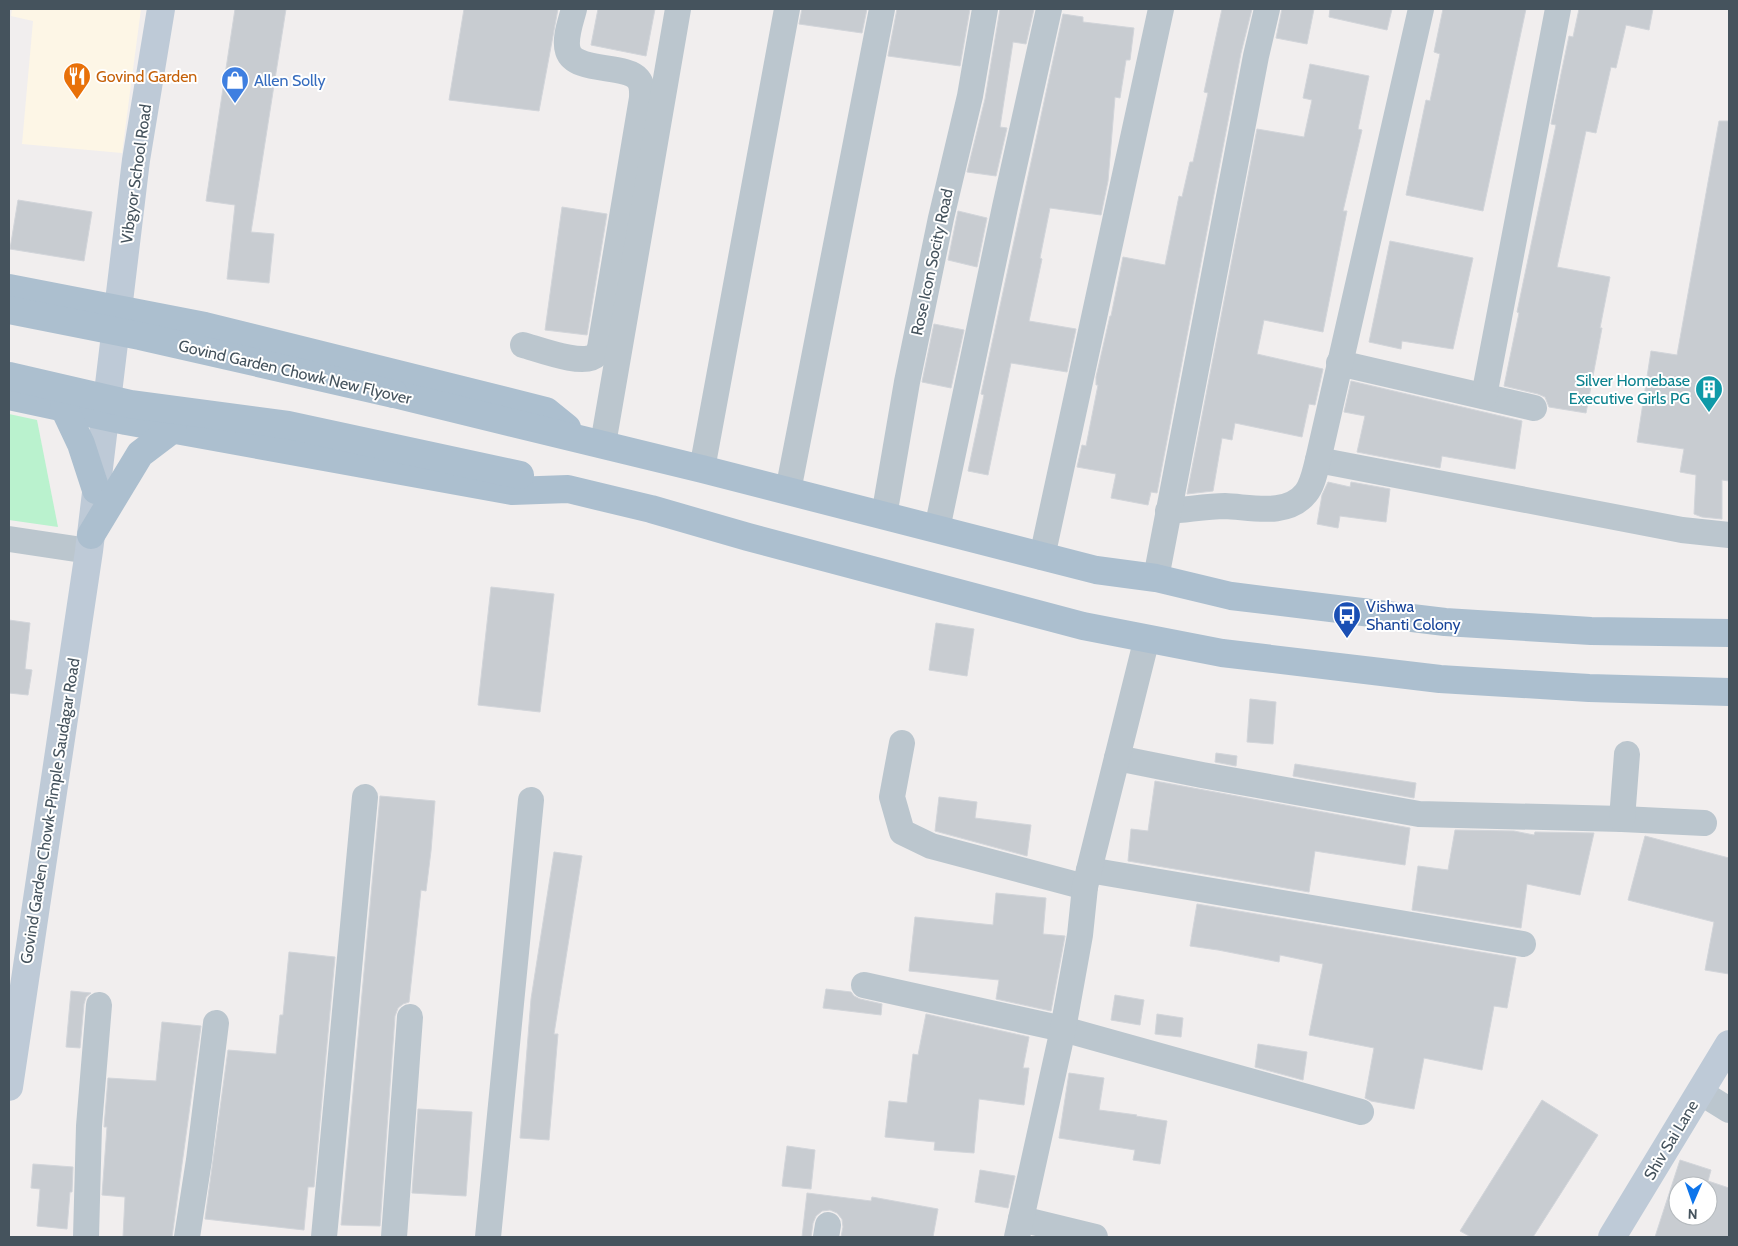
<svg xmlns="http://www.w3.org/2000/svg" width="1738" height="1246" viewBox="0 0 1738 1246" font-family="Cabin,sans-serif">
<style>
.commercial{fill:#fdf6e6}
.green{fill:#baf2ce}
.building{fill:#c8ccd1;stroke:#d2d5da;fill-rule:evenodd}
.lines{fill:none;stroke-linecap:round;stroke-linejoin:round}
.street{stroke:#bbc6ce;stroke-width:26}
.secondary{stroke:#becad7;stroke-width:28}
.primary{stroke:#acbfcf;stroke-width:28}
.primary-bridge{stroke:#acbfcf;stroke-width:28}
.labels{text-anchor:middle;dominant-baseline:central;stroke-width:4;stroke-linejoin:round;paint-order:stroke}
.food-label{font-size:16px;fill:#c56008;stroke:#fff;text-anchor:start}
.shop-label{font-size:16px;fill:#366cbe;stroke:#fff;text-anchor:start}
.street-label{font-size:16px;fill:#45535d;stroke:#fff}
.culture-label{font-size:16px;fill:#0d838f;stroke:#fff;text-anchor:end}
.transit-label{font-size:16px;fill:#164399;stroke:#fff;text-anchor:start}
</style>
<rect width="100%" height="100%" fill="#f1eeee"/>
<!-- commercial -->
<polygon class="commercial" points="12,9 141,9 122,153 22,144 33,21 11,16"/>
<!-- green -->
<polygon class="green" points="9,414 37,420 58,527 9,520"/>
<!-- building -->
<g class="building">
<polygon points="235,9 286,9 251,232 274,234 269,283 227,279 235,205 206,201"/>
<polygon points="464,9 558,9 539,111 449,100"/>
<polygon points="598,9 655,9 646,56 591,45"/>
<polygon points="802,9 867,9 862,33 799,24"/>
<polygon points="897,9 970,9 960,66 888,56"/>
<polygon points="1000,9 1034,9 1026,44 1013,42 1000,127 1007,128 996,176 967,172 985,99"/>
<polygon points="1222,9 1252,9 1241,53 1157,493 1151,492 1148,505 1111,498 1116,474 1077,467 1082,445 1086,446 1098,385 1096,385 1096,377 1110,316 1111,316 1123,257 1165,265 1179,196 1182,197 1190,162 1193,162 1208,93 1204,92"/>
<polygon points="1282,9 1314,9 1307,44 1276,38"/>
<polygon points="1330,9 1392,9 1387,30 1329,17"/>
<polygon points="1443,9 1526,9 1483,211 1406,195 1426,100 1430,101 1440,54 1434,52"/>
<polygon points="1579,9 1653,9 1649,30 1626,25 1616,68 1611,67 1596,133 1586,131 1557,267 1610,277 1600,328 1602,328 1586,413 1549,407 1545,397 1538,394 1504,386 1519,313 1517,312 1556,125 1551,124 1561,74 1569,36 1573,37"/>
<polygon points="1063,14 1083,17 1083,22 1134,28 1130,60 1126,60 1120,98 1115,97 1108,181 1101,215 1050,208 1040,258 1042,259 1029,321 1076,329 1067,372 1011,363 988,475 968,471 984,395 981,394"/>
<polygon points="1310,64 1369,76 1358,129 1362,130 1343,211 1347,211 1323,332 1264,320 1257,354 1323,369 1315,405 1309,404 1302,437 1235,423 1232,440 1222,438 1213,491 1187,494 1257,129 1304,137 1312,100 1303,98"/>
<polygon points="1719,121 1729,121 1729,481 1722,480 1722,519 1702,517 1694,514 1696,475 1680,472 1684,449 1637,442 1651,351 1677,355"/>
<polygon points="18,200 92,212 84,261 10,249"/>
<polygon points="562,207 607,214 587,335 545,330"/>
<polygon points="958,211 987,218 977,267 948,260"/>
<polygon points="1390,241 1473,258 1453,349 1402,341 1401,349 1369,342"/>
<polygon points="934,324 964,330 951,388 922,382"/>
<polygon points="1351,381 1522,421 1515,469 1442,456 1440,468 1357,452 1365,416 1344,412"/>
<polygon points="1328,482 1350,487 1351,482 1390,489 1386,522 1340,516 1338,528 1317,524 1322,495"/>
<polygon points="491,587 554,594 540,712 478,705"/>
<polygon points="9,620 30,623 25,669 32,670 28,695 9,693"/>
<polygon points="936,623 974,629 967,676 929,670"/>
<polygon points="1250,699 1276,702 1273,744 1247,742"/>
<polygon points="1216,753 1237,756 1236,766 1215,762"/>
<polygon points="1295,764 1416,783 1414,798 1293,776"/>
<polygon points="1155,781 1410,828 1405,865 1315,851 1309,892 1128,861 1131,829 1148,831"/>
<polygon points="380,796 435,801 431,851 426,891 421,890 409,1002 403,1004 398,1008 395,1016 380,1226 341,1225"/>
<polygon points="939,797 977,802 975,818 1031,825 1027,856 935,831"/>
<polygon points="1455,830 1514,831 1534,835 1535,832 1594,833 1580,895 1527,884 1521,928 1412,910 1418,866 1448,870"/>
<polygon points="1645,836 1729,858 1729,974 1705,970 1714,922 1628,900"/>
<polygon points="554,852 582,856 554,1034 558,1034 549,1140 520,1138 531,999"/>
<polygon points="996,893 1046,898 1043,934 1065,936 1051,1011 996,999 999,980 909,971 915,917 993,925"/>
<polygon points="1197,904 1516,958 1507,1008 1494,1006 1482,1070 1424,1058 1414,1109 1371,1101 1365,1098 1374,1048 1309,1035 1323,964 1280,955 1279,962 1218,950 1190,946"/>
<polygon points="289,952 335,957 314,1187 308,1187 304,1230 205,1219 228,1050 276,1054 280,1015 283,1015"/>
<polygon points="826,989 851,992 854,996 860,999 882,1004 881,1015 823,1008"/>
<polygon points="71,991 91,993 86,997 84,1004 80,1048 66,1047"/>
<polygon points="1115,995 1144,1000 1140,1025 1111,1020"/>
<polygon points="926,1014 1029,1037 1023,1068 1029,1068 1024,1105 979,1099 974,1153 934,1150 935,1142 885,1137 889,1101 907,1103 913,1054 918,1055"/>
<polygon points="1157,1014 1183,1018 1181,1037 1155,1034"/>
<polygon points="162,1022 201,1026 172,1237 123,1237 125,1197 102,1195 107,1127 104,1127 108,1078 156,1081"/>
<polygon points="1258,1044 1307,1052 1303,1080 1255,1067"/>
<polygon points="1069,1073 1104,1078 1099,1110 1137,1115 1136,1116 1167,1121 1160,1164 1133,1160 1135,1150 1059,1138"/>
<polygon points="1542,1100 1598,1135 1533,1237 1471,1237 1460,1231"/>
<polygon points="418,1109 472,1112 466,1196 412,1193"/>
<polygon points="787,1146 815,1150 811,1189 782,1186"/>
<path d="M1680 1160 1711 1170 1708 1181 1729 1188V1237H1655ZM1678 1186H1708V1216H1678Z"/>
<polygon points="33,1164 73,1167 72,1192 70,1192 67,1229 37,1226 40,1189 31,1188"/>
<polygon points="980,1170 1015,1176 1008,1208 975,1202"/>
<polygon points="807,1193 871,1201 872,1197 938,1209 933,1237 841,1237 843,1227 842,1219 837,1213 830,1210 822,1211 816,1216 813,1223 811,1237 802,1237"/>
</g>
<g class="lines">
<!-- street -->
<g class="street">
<path d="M523 345C538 349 585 367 596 355 598 353 599 350 600 348L642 98C642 92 643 85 638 79 626 64 575 73 568 51 564 39 571 21 574 9"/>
<polyline points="1339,363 1534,408"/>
<polyline points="1484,396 1558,9"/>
<polyline points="603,444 678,9"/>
<polyline points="1318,460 1682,530 1729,535"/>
<polyline points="702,469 787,9"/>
<polyline points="788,491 882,9"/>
<path d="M1168 511C1187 510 1206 506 1225 506 1251 507 1287 517 1306 493 1313 484 1315 471 1318 460L1421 9"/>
<polyline points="884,516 907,382 941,218 970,96 985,9"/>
<polyline points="937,529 1005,207 1049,9"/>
<polyline points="9,539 89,551"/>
<polyline points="1042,557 1161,9"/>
<polyline points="1156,578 1256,56 1267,9"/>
<polyline points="902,743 892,797 902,832 931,846 1085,887"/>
<polyline points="1117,758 1202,775 1419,814 1622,819 1704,823"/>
<polyline points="1622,819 1627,754"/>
<polyline points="1089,870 1523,944"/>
<polyline points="864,985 1063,1029 1361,1112"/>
<polyline points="1700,1092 1729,1110"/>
<polyline points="1021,1219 1095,1237"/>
<polyline points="86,1237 89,1126 99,1005"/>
<polyline points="187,1237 199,1160 216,1023"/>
<polyline points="324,1237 365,797"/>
<polyline points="394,1237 410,1017"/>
<polyline points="488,1237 531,800"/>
<polyline points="826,1237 828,1225"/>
<polyline points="1017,1237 1063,1029 1080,935 1085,887 1089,870 1147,638"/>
</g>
<!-- secondary -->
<g class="secondary">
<polyline points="9,1087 89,551 136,160 161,9"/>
<polyline points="1612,1237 1729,1044"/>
</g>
<!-- primary -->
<g class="primary">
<polyline points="9,288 205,326 546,411 567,428"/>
<polyline points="394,394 702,469 1096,570 1156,578 1231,596 1445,622 1591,631 1729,633"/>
<polyline points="9,396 126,421 512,491 568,489 651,509 748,537 1083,626 1222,653 1440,679 1589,688 1729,692"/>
<polyline points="64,408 81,444 96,490"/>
<polyline points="91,535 140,454 173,429"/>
</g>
<!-- primary-bridge -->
<g class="primary-bridge">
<polyline points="9,310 140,336 394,394"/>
<polyline points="9,376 130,404 288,425 520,475"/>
</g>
</g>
<!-- icons -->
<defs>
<g id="restaurant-pin" transform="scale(1.4375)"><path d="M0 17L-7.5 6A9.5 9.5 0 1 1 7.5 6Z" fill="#e8710a" stroke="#fff"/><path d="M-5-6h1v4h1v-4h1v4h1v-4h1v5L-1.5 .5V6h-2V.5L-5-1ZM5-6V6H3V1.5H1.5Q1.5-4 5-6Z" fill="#fff"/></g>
<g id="shop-pin" transform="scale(1.4375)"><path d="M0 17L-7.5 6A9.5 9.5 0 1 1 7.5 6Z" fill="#3f7fe0" stroke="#fff"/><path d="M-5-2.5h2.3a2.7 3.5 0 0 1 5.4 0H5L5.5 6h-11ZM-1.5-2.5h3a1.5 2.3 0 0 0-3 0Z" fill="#fff"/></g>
<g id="building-pin" transform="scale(1.4375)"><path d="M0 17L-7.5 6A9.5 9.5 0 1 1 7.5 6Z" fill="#0f9aa8" stroke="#fff"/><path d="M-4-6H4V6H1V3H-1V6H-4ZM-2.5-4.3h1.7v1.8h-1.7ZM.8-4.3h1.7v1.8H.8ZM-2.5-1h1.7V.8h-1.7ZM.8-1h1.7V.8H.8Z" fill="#fff"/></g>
<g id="bus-pin" transform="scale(1.4375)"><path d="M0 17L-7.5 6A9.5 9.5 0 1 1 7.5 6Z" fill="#1a4fb4" stroke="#fff"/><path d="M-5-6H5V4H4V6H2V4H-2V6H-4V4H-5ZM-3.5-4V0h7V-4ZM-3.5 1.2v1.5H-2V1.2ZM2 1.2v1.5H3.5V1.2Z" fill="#fff"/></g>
</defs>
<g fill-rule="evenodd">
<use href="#restaurant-pin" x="77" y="76"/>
<use href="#shop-pin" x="235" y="80"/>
<use href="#building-pin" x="1709" y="389"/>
<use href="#bus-pin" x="1347" y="615"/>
</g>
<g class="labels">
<!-- food labels -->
<g class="food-label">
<text x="96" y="76">Govind Garden</text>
</g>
<!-- shop labels -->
<g class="shop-label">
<text x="254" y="80">Allen Solly</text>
</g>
<!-- street labels -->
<g class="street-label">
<text transform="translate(136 174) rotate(-82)">Vibgyor School Road</text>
<text transform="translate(932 262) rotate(-78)">Rose Icon Socity Road</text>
<text transform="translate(295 372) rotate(13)">Govind Garden Chowk New Flyover</text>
<text transform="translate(50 811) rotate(-81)">Govind Garden Chowk-Pimple Saudagar Road</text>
<text transform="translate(1671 1140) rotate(-59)">Shiv Sai Lane</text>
</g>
<!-- culture labels -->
<g class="culture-label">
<text x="1690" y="380">Silver Homebase<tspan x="1690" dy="18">Executive Girls PG</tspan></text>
</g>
<!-- transit labels -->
<g class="transit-label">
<text x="1366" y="606">Vishwa<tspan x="1366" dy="18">Shanti Colony</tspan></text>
</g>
</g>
<!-- border -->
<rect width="1738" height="1246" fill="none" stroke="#45535d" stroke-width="20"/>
<!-- north arrow -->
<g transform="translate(1693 1201) rotate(182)"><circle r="24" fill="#ffffff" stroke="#b5babe"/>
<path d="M0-4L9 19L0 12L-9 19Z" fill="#0e75eb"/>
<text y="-8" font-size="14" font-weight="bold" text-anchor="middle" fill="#45535d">N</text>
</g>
</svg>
